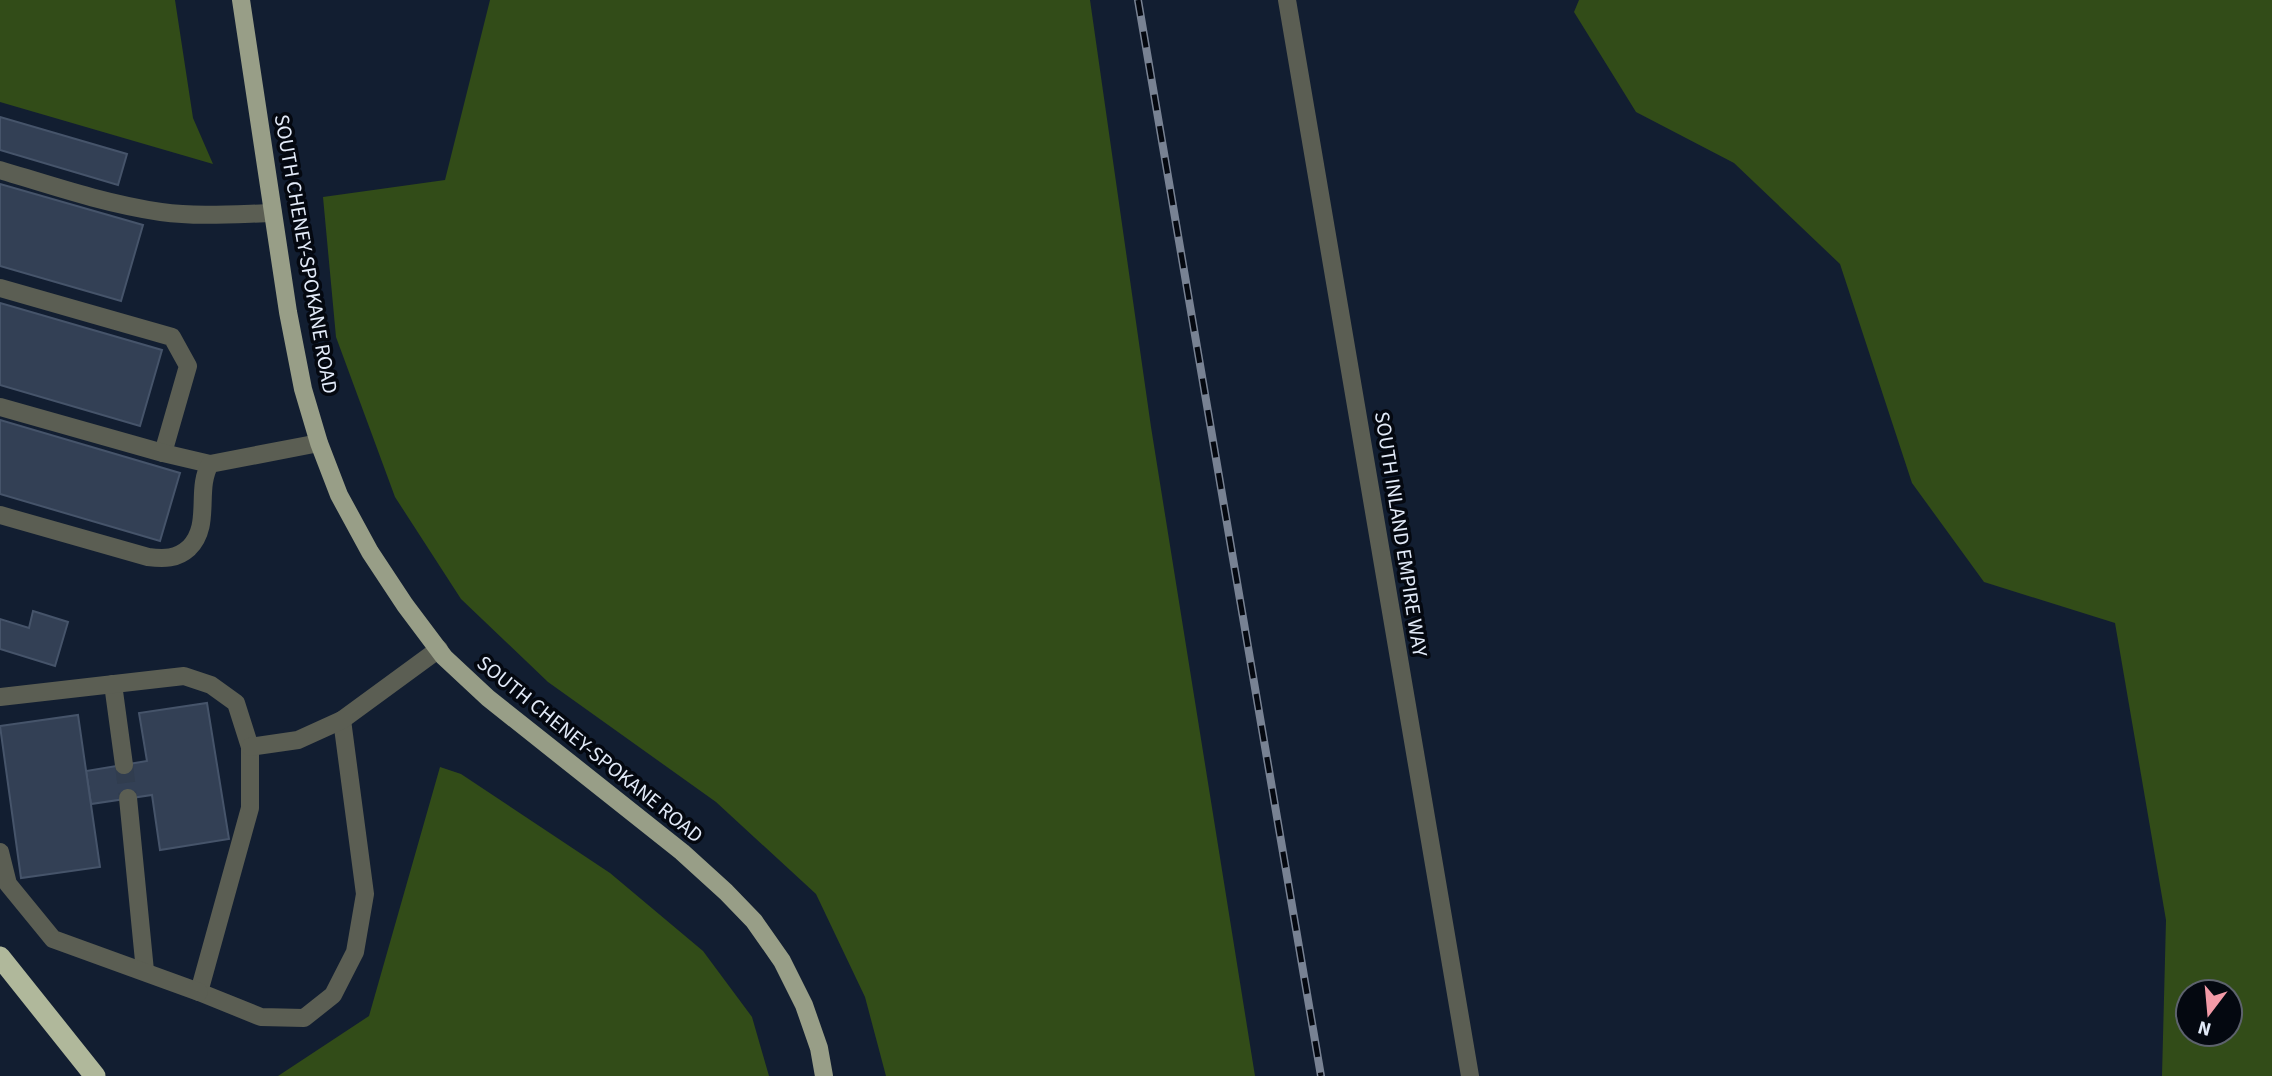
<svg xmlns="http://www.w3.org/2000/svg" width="2272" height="1076" viewBox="0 0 2272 1076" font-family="'Source Sans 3',sans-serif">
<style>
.green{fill:#324c18;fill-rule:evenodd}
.building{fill:#334055;stroke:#46546a;stroke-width:2}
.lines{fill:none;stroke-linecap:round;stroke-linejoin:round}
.minor-tunnel{stroke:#313d4f;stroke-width:18;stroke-dasharray:18 9;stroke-linecap:butt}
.minor{stroke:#5b5e53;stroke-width:18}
.major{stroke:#989e87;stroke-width:18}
.highway{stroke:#b0b89b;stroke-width:21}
.rail-casing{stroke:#788293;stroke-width:8}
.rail{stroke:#040810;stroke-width:5;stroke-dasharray:16;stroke-linecap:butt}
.labels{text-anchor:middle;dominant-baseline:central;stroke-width:7;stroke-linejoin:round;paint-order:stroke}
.street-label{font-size:21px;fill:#e2eaf8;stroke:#040810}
</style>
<rect width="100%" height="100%" fill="#121e31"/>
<!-- green -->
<g class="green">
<polygon points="0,0 175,0 193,118 213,164 0,102"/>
<polygon points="490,0 1090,0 1151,427 1255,1076 886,1076 865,997 816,894 716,802 548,682 461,599 395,497 336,337 323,197 445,180"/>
<path d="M1579 0H2272V1076H2162L2166 920 2115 623 1984 582 1912 483 1840 264 1734 163 1636 112 1574 12ZM2188 992H2230V1034H2188Z"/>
<polygon points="440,767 461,774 610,873 703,951 752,1017 769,1076 278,1076 369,1016"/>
</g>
<!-- building -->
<g class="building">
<polygon points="0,117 127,154 118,185 0,150"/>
<polygon points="0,184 143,225 121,301 0,266"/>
<polygon points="0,303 162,350 140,426 0,385"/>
<polygon points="0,420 180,473 160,541 0,494"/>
<polygon points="33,611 68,622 55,666 0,649 0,619 29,628"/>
<polygon points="207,703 229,839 160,850 152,795 91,804 86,771 147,761 139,713"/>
<polygon points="78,715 100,867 21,878 0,726"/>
</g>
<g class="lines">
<!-- minor-tunnel -->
<polyline class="minor-tunnel" points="124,765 128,798"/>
<!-- minor -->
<g class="minor">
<polyline points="1287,0 1470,1076"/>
<path d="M0 170C53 186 106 204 161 212 198 217 236 214 273 213"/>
<polyline points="0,288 172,337 188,366 163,453"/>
<polyline points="0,407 163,453 210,464"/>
<path d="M0 515 148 557C164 559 177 559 189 548 212 525 195 490 210 464L319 443"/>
<polyline points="113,684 124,765"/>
<polyline points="0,697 184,676 211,685 236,703 250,747 250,808 199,992 261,1017 304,1018 333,995 355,952 365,894 342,720"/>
<polyline points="250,747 298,740 342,720 439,649"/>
<polyline points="128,798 145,971"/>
<polyline points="0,852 8,884 53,939 199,992"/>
</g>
<!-- major -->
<polyline class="major" points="241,0 288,312 303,389 319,443 339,495 370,552 405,605 444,657 488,698 682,852 726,892 754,921 782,961 804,1005 819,1048 824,1076"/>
<!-- highway -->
<polyline class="highway" points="0,957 95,1076"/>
<!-- rail casing -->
<g class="rail-casing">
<polyline id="rail" points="1138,0 1321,1076"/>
</g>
<!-- rail -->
<use href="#rail" class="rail"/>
</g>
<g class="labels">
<!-- street labels -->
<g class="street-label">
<text transform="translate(306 254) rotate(80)">SOUTH CHENEY-SPOKANE ROAD</text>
<text transform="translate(1401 534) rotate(81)">SOUTH INLAND EMPIRE WAY</text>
<text transform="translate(590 749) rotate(39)">SOUTH CHENEY-SPOKANE ROAD</text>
</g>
</g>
<!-- north arrow -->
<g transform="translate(2209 1013) rotate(196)"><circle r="33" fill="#040810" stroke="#5d626d" stroke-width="2"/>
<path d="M0-5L12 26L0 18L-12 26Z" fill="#f39aa7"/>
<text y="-10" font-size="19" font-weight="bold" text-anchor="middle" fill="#e2eaf8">N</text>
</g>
</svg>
